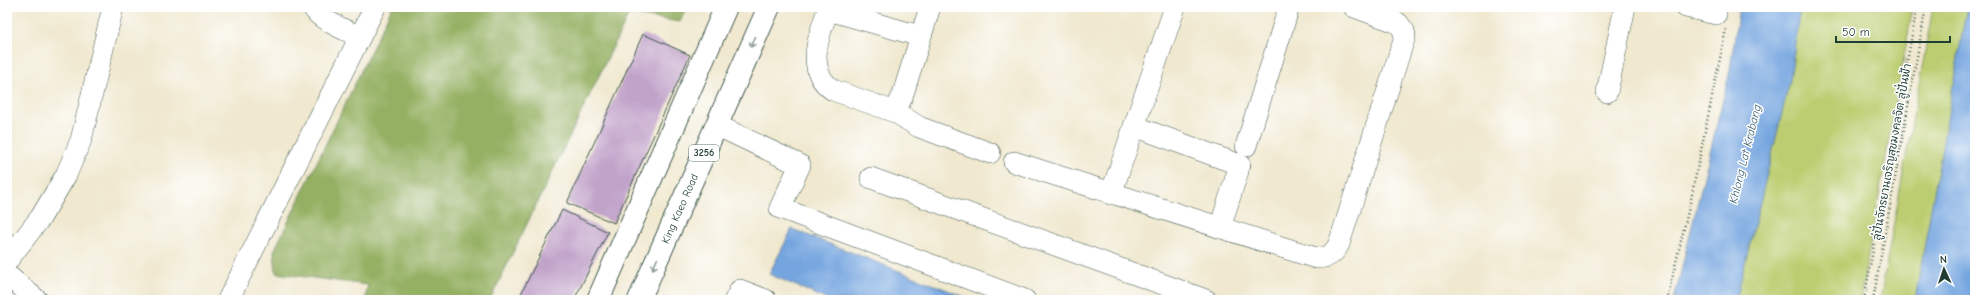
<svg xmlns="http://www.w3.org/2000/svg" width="1982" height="307" viewBox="0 0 1982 307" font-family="'Comic Neue','Playpen Sans Thai',sans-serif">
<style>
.green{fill:#bbcd70;stroke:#6d8552}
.forest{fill:#94b062;stroke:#5a764b}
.water{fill:#74a5df;stroke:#4a718a}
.building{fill:#c1a3c9}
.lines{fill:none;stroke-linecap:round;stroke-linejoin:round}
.minor-casing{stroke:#3e574b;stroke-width:22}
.major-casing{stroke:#3e574b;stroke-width:24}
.path{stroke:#3e574b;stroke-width:2.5;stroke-dasharray:1 3;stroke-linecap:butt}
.minor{stroke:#fff;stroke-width:21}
.major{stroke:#fff;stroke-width:22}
.oneway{stroke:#8f9e9a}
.labels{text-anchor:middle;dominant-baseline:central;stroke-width:3;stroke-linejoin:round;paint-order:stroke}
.shield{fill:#fff;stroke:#627771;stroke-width:1}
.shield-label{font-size:10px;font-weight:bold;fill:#1f3d34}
.street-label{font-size:11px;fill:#1f3d34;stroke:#fff}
.water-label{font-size:12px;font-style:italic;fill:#3d6170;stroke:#fff}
</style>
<rect width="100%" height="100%" fill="#fff"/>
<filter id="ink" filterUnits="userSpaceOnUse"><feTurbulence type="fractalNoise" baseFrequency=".025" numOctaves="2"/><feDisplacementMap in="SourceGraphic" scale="8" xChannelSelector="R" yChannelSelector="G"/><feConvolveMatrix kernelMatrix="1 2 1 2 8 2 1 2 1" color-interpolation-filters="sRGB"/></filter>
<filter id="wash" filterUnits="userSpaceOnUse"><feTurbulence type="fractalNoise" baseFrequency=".012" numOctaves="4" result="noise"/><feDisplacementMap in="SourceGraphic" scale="16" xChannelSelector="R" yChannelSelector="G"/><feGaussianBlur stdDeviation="0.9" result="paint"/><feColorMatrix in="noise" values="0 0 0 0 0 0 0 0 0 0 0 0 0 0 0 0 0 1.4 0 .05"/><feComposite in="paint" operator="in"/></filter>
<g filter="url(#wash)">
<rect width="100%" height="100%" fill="#f0e8cf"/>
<!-- green -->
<g class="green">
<polygon points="1800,7 1913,7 1860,300 1736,300 1790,80"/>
<polygon points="1933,7 1967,7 1915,300 1880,300"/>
</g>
<!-- forest -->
<polygon class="forest" points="392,7 687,7 680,22 629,14 490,300 365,300 368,285 276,273 274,251"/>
<!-- water -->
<g class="water">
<polygon points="1739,7 1800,7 1790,80 1736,300 1674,300 1730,70"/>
<polygon points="1967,7 1975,7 1975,300 1915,300"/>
<polygon points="792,229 973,300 828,300 769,274"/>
</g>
<g id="blocks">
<!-- building -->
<g class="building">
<polygon points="643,34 690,55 614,223 567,203"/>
<polygon points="562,210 608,232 574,300 518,300"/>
</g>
</g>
</g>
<g filter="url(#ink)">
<use href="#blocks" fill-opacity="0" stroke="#3e574b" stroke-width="1"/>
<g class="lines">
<!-- minor casing -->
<g class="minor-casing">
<g id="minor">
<path d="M313 7C318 20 348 31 360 37"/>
<path d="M829 7C819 34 804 71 833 90L895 112 902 97 930 7"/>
<polyline points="1686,7 1716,14"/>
<polyline points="828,10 920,36"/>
<polyline points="1607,92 1625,7"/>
<polyline points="895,112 919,127 990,153"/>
<polyline points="716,125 800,165 780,208 1025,300"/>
<polyline points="1134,126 1240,165"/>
<polyline points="1246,146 1289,7"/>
<path d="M1014 162 1316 258C1328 258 1334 254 1339 244L1405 36 1404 31 1398 23 1354 7"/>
<polyline points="871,178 1206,300"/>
<polyline points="1111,194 1175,7"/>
<polyline points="1220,228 1238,171"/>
<polyline points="7,261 41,217 66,175 81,140 113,7"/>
<polyline points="7,275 37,300"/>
<polyline points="228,300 375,7"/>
<polyline points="735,300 740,290 766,300"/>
</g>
</g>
<!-- major casing -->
<g class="major-casing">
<g id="major">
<polyline points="598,300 726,7"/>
<path id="s1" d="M639 300 769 7"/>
</g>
</g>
<!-- path -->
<g class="path">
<polyline points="1667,300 1691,199 1726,29"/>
<polyline points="1864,300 1917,7"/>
<polyline points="1873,300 1926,7"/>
</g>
<!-- minor -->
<use href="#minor" class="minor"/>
<!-- major -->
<use href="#major" class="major"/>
</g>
<!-- one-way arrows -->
<defs><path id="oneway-shaft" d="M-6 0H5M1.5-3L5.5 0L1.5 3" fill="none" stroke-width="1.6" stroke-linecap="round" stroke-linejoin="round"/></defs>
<g class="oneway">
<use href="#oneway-shaft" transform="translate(753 42) rotate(115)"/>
<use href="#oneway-shaft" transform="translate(655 264) rotate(114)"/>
</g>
</g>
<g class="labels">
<!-- shield labels -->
<rect class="shield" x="689" y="145" width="30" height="16" rx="3"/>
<g class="shield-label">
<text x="704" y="153">3256</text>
</g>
<!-- street labels -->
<g class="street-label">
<text transform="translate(1892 152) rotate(-80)">ลู่ปั่นจักรยานเจริญสุขมงคลจิต ลู่ปั่นฟ้า</text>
<text stroke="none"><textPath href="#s1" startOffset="100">King Kaeo Road</textPath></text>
</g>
<!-- water labels -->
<g class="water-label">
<text transform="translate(1745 154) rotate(-76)">Khlong Lat Krabang</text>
</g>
</g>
<!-- margin -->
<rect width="1982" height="307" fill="none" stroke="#fff" stroke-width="24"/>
<!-- north arrow -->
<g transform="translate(1944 269) rotate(357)" stroke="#ffffff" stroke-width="3" paint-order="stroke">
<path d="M0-3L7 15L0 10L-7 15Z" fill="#1f3d34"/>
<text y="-6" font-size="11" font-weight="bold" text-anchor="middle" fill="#1f3d34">N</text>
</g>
<!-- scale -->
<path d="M1836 36v6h114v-6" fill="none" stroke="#1f3d34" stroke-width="2"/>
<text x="1842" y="36" font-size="12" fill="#1f3d34" stroke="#ffffff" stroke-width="3" paint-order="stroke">50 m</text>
</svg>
